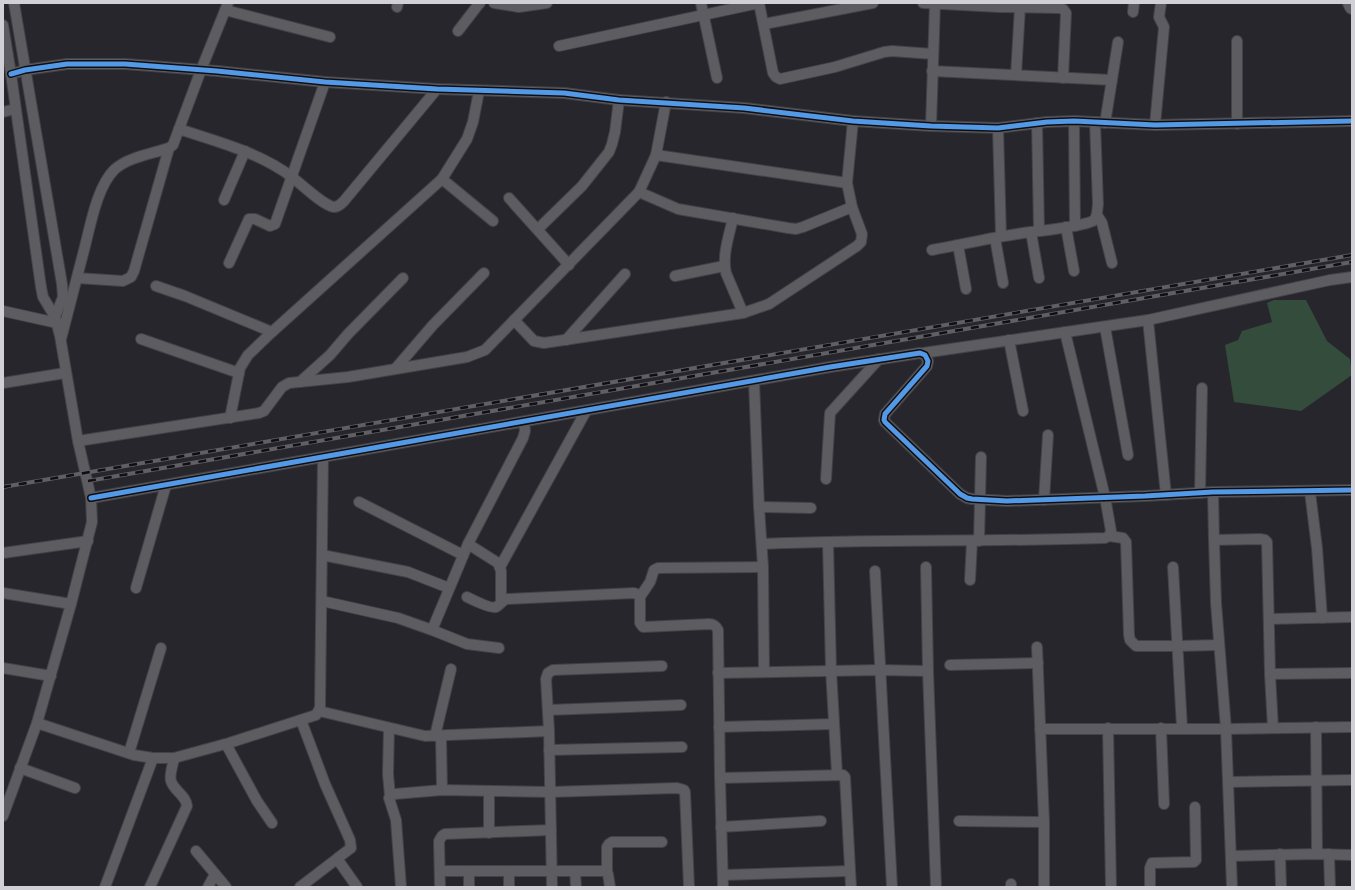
<svg xmlns="http://www.w3.org/2000/svg" width="1355" height="890" viewBox="0 0 1355 890" font-family="Rubik,sans-serif">
<style>
.green{fill:#344c3c}
.lines{fill:none;stroke-linecap:round;stroke-linejoin:round}
.street-casing{stroke:#434247;stroke-width:12}
.secondary-casing{stroke:#434247;stroke-width:16}
.street{stroke:#5d5d61;stroke-width:10}
.secondary{stroke:#5d5d61;stroke-width:14}
.rail-casing{stroke:#605f63;stroke-width:4}
.rail{stroke:#0f0e12;stroke-width:2.5;stroke-dasharray:8;stroke-linecap:butt}
.cycleway-casing{stroke:#0f0e12;stroke-width:8}
.cycleway{stroke:#5399e6;stroke-width:5}
</style>
<rect width="100%" height="100%" fill="#27262c"/>
<!-- green -->
<polygon class="green" points="1274,300 1306,300 1327,341 1350,359 1352,375 1301,411 1234,402 1225,345 1238,340 1242,331 1272,322 1267,303"/>
<g class="lines">
<!-- street casing -->
<g class="street-casing">
<g id="street">
<polyline points="14,3 62,284 63,297 55,317"/>
<polyline points="494,3 519,7 547,3"/>
<polyline points="701,3 717,78"/>
<polyline points="923,3 999,7 1059,8 1063,9 1066,13 1063,78"/>
<polyline points="397,7 398,3"/>
<polyline points="225,10 330,37"/>
<polyline points="1133,12 1134,3"/>
<polyline points="764,24 873,3"/>
<polyline points="3,25 11,74 41,287 43,297 55,317 60,336 78,441 91,498 92,522 71,604 37,723 3,816"/>
<polyline points="458,31 478,5 480,3"/>
<polyline points="559,46 759,3 773,73 776,77 780,79 835,67 884,52 892,51 933,54"/>
<polyline points="932,71 1112,80"/>
<polyline points="11,74 25,70 67,64 125,64 217,71 325,82 437,89 564,93 619,100 744,108 853,121 931,126 998,128 1047,122 1074,121 1155,125 1352,121"/>
<polyline points="1016,75 1020,7"/>
<polyline points="3,112 15,109"/>
<polyline points="1074,121 1075,226"/>
<polyline points="1037,123 1039,231"/>
<polyline points="1105,123 1118,42"/>
<polyline points="1237,124 1237,41"/>
<polyline points="1155,125 1164,27 1159,17 1161,3"/>
<polyline points="931,126 935,3"/>
<polyline points="998,128 1001,236"/>
<path d="M179 129C217 142 259 152 292 177 301 184 324 206 334 207 339 207 341 204 344 201L437 89"/>
<polyline points="656,155 847,183"/>
<polyline points="442,179 493,221"/>
<polyline points="639,192 678,209 788,228 796,229 803,227 852,207"/>
<polyline points="509,198 569,265"/>
<polyline points="224,200 245,151"/>
<polyline points="1097,215 1102,223 1112,263"/>
<path d="M733 218C729 236 722 255 726 273L743 313"/>
<polyline points="1066,227 1074,271"/>
<polyline points="538,229 582,186 609,152 612,144 615,132 619,100"/>
<polyline points="1031,232 1039,278"/>
<polyline points="995,238 1003,283"/>
<polyline points="958,245 966,289"/>
<path d="M932 250C961 245 989 238 1017 234 1035 231 1078 228 1093 221 1098 217 1097 210 1098 204L1095 122"/>
<polyline points="229,263 249,219 255,219 270,226 275,224 325,82"/>
<polyline points="675,276 724,266"/>
<polyline points="77,278 123,281 131,277 134,271 169,148"/>
<polyline points="156,286 185,296 272,332"/>
<polyline points="3,311 57,323"/>
<polyline points="514,320 534,341 544,343 743,313 769,304 857,246 861,242 862,234 852,207 847,183 853,121"/>
<polyline points="1148,320 1166,495"/>
<polyline points="1105,327 1128,455"/>
<path d="M61 339C68 311 76 282 83 254 90 229 96 187 115 169 129 157 151 154 169 148L173 145 201 70 228 3"/>
<polyline points="141,339 239,373"/>
<polyline points="566,340 625,274"/>
<polyline points="1009,340 1023,411"/>
<polyline points="923,353 1148,320 1330,280 1352,277"/>
<polyline points="396,368 433,325 484,273"/>
<polyline points="754,381 759,507 763,567 764,671"/>
<polyline points="300,382 330,355 348,334 403,278"/>
<polyline points="3,383 65,373"/>
<polyline points="230,418 240,368 248,355 272,332 442,179 467,139 473,122 479,91"/>
<polyline points="78,441 259,413 264,411 282,387 289,383 348,377 467,357 485,350 639,192 656,155 666,102"/>
<polyline points="826,479 830,413 879,359"/>
<polyline points="1213,492 1214,540 1216,603 1226,729 1232,887"/>
<polyline points="1310,492 1317,548 1322,618"/>
<polyline points="1200,493 1202,388"/>
<polyline points="91,498 830,367 920,353 925,355 928,361 927,366 885,414 884,420 885,422 960,494 967,498 972,499 1007,501 1145,496 1213,492 1352,490"/>
<polyline points="1044,500 1048,435"/>
<polyline points="359,502 463,555"/>
<polyline points="759,507 811,508"/>
<polyline points="1109,536 1123,538 1126,542 1129,635 1130,640 1136,646 1178,646 1219,645"/>
<polyline points="1214,540 1260,539 1265,540 1267,542 1270,674 1273,728"/>
<polyline points="979,541 981,457"/>
<polyline points="828,542 831,670 837,774"/>
<polyline points="468,544 498,563 501,571 501,602"/>
<path d="M762 544C876 539 991 542 1105 538L1109 536 1111 531 1105 497 1065 332"/>
<polyline points="3,553 88,541"/>
<polyline points="322,555 408,572 449,588"/>
<polyline points="500,567 586,411"/>
<polyline points="926,567 928,671 936,887"/>
<polyline points="1173,567 1182,728"/>
<polyline points="875,571 892,887"/>
<polyline points="970,580 972,541"/>
<polyline points="136,588 166,485"/>
<polyline points="3,593 71,604"/>
<path d="M467 597C473 600 491 609 496 607 500 605 502 600 507 599L634 593 639 595 640 597V623L643 627 709 624C714 624 716 626 718 630L720 778 723 887"/>
<polyline points="640,597 650,582 654,570 658,568 763,567"/>
<polyline points="322,601 398,618 432,630 467,644 499,648"/>
<polyline points="1269,619 1352,617"/>
<polyline points="432,630 468,544 523,438 525,431 524,422"/>
<polyline points="1037,647 1044,822 1044,887"/>
<polyline points="950,665 1038,663"/>
<polyline points="3,668 51,676"/>
<polyline points="718,673 880,670 928,671"/>
<polyline points="1270,674 1352,673"/>
<polyline points="548,710 681,705"/>
<polyline points="319,711 425,736 549,731"/>
<polyline points="301,720 325,784 350,840 351,848 339,857 338,860 357,887"/>
<polyline points="37,723 134,755 153,758 174,758 229,743 316,715 320,708 323,457"/>
<polyline points="719,727 834,724"/>
<polyline points="1316,727 1317,854"/>
<polyline points="389,728 388,774 390,796"/>
<polyline points="1108,728 1111,887"/>
<polyline points="1161,728 1164,804"/>
<polyline points="1040,729 1226,729 1352,727"/>
<polyline points="435,736 451,669"/>
<polyline points="441,736 442,790"/>
<polyline points="226,744 257,801 272,823"/>
<polyline points="549,750 682,747"/>
<polyline points="129,753 161,648"/>
<polyline points="20,768 75,788"/>
<polyline points="720,778 843,775 845,777 851,887"/>
<polyline points="1228,782 1352,780"/>
<polyline points="489,791 489,833"/>
<polyline points="959,821 1044,822"/>
<polyline points="721,827 821,821"/>
<polyline points="196,851 226,887"/>
<polyline points="1280,854 1281,887"/>
<polyline points="1329,854 1330,887"/>
<polyline points="1231,856 1317,854 1352,855"/>
<polyline points="440,871 605,871 608,874 610,887"/>
<polyline points="469,871 469,887"/>
<polyline points="509,871 509,887"/>
<polyline points="575,871 576,887"/>
<polyline points="607,872 607,847 609,844 612,842 662,842"/>
<polyline points="723,875 850,871"/>
<polyline points="1011,884 1011,887"/>
<polyline points="105,887 153,758"/>
<path d="M150 887 187 806C186 795 174 791 171 781 169 775 173 765 174 758"/>
<polyline points="208,887 215,874"/>
<polyline points="300,887 338,858"/>
<polyline points="401,887 396,820 389,798 390,796 395,794 442,790 550,792 677,788 684,790 685,792 689,887"/>
<polyline points="440,887 439,841 442,836 445,834 551,830"/>
<polyline points="552,887 549,731 546,679 548,673 553,670 662,666"/>
<polyline points="1150,887 1150,868 1152,863 1194,862 1196,860 1195,807"/>
</g>
</g>
<!-- secondary casing -->
<g class="secondary-casing">
<polyline id="secondary" points="1350,3 1352,7"/>
</g>
<!-- street -->
<use href="#street" class="street"/>
<!-- secondary -->
<use href="#secondary" class="secondary"/>
<!-- rail casing -->
<g class="rail-casing">
<g id="rail">
<polyline points="88,481 1352,262"/>
<polyline points="3,487 1352,255"/>
</g>
</g>
<!-- rail -->
<use href="#rail" class="rail"/>
<!-- cycleway casing -->
<g class="cycleway-casing">
<g id="cycleway">
<polyline points="11,74 25,70 67,64 125,64 217,71 325,82 437,89 564,93 619,100 744,108 853,121 931,126 998,128 1047,122 1074,121 1155,125 1352,121"/>
<polyline points="91,498 830,367 920,353 925,355 928,361 927,366 885,414 884,420 885,422 960,494 967,498 972,499 1007,501 1145,496 1213,492 1352,490"/>
</g>
</g>
<!-- cycleway -->
<use href="#cycleway" class="cycleway"/>
</g>
<!-- border -->
<rect width="1355" height="890" fill="none" stroke="#d1d0d7" stroke-width="8"/>
</svg>
